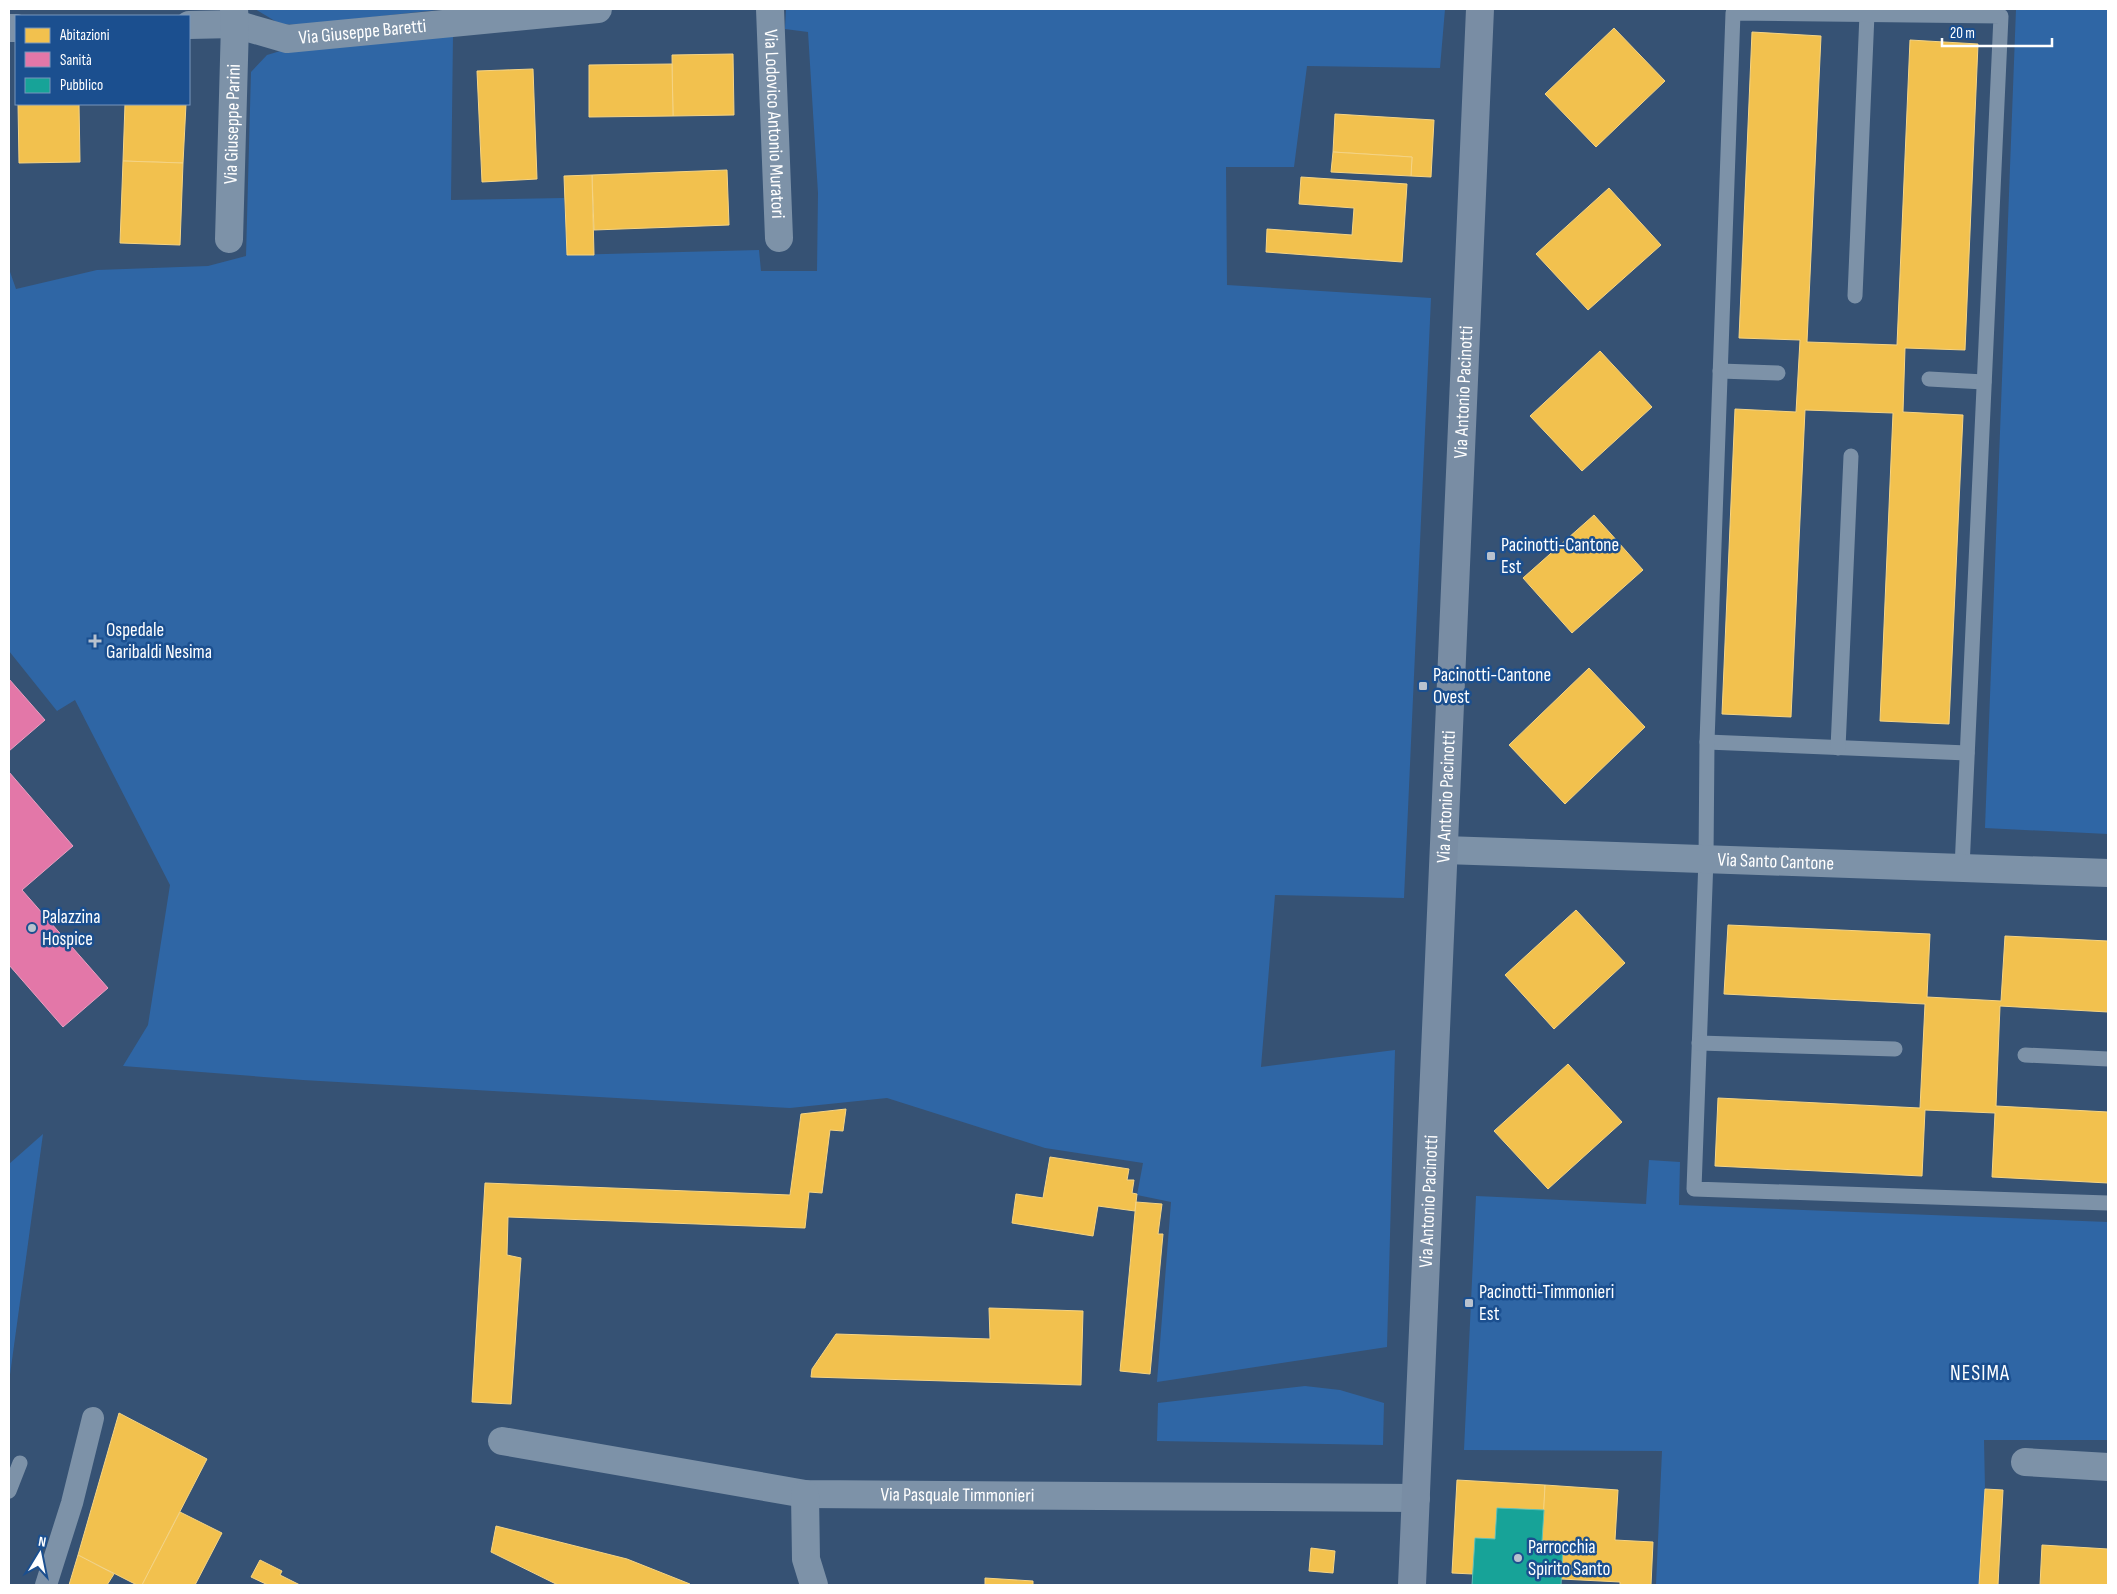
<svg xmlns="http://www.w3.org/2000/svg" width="2117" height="1594" viewBox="0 0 2117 1594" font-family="'Sofia Sans Condensed',sans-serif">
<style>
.green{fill:#2f66a5}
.homes{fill:#f2c14e;stroke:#f6d483}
.health{fill:#e377a8;stroke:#eba0c2}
.public{fill:#17a398;stroke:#5dbfb7}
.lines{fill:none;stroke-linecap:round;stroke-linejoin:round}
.service{stroke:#7d92a8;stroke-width:15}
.pedestrian{stroke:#7d92a8;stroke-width:22}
.minor{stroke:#7d92a8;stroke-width:28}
.secondary{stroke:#798da4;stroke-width:28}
.poi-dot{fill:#b9c2ce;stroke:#1b4f8f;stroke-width:2}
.labels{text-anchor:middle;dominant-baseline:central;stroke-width:5;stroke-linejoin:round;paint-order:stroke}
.street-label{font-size:19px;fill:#fff;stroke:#1b4f8f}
.poi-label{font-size:19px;fill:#fff;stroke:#1b4f8f;text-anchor:start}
.quarter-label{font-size:21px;letter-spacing:1px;fill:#fff;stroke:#1b4f8f}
</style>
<rect width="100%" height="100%" fill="#365274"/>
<!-- green -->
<g class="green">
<polygon points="255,9 445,9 301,25 280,24"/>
<polygon points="786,9 1445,9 1440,68 1307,66 1294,167 1226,167 1227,285 1431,298 1404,898 1275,895 1261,1067 1395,1050 1387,1347 1157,1382 1171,1202 1137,1195 1143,1163 1045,1148 887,1098 790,1108 303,1080 123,1066 148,1025 170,885 75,700 57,711 9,651 9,269 16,289 97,270 208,266 246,256 251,72 267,55 287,49 453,34 451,200 564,198 567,255 759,250 761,271 817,271 818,193 808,32 785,29"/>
<polygon points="2016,9 2108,9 2108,834 1985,828"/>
<polygon points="43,1134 9,1382 9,1164"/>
<polygon points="1649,1160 1680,1162 1679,1205 2108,1222 2108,1440 1984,1440 1985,1489 1979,1585 1656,1585 1662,1451 1464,1450 1476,1196 1646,1204"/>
<polygon points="1305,1386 1340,1390 1384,1403 1383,1445 1157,1441 1158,1403"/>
</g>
<!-- homes -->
<g class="homes">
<polygon points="1614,28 1665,81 1596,147 1545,94"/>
<polygon points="1752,32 1821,36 1807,342 1897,345 1910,40 1978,44 1965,350 1905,348 1903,412 1963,415 1949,724 1880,721 1893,413 1805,410 1791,717 1722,714 1735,409 1796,412 1800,340 1739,338"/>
<polygon points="733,54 734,115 673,116 672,55"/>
<polygon points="672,64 673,116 589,117 589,65"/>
<polygon points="533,69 537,179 482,182 477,71"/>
<polygon points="18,104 79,104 80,162 19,163"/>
<polygon points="125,104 186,104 183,163 123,161"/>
<polygon points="1335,114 1434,120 1431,177 1411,176 1412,157 1333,152"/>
<polygon points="1333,152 1412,157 1411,176 1331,172"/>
<polygon points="123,161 183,163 180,245 120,243"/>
<polygon points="727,170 729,225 594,230 592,175"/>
<polygon points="592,175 594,255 567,255 564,176"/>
<polygon points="1301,177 1407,184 1402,262 1266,252 1267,229 1352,235 1354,208 1299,204"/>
<polygon points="1609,188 1661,245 1588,310 1536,254"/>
<polygon points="1600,351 1652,407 1582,471 1530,416"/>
<polygon points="1594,515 1643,570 1572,633 1523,578"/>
<polygon points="1589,668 1645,727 1565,804 1509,745"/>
<polygon points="1576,910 1625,963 1554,1029 1505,975"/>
<polygon points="1728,925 1930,934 1927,997 2001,1001 2005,936 2108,941 2108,1012 2000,1006 1996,1106 2108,1112 2108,1183 1992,1177 1995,1113 1925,1110 1922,1176 1715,1166 1718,1098 1920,1108 1925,1004 1724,994"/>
<polygon points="1568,1064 1622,1122 1548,1189 1494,1131"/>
<polygon points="846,1109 843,1131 830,1130 822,1193 809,1192 805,1228 508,1217 507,1255 521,1258 511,1404 472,1402 485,1183 790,1195 801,1114"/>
<polygon points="1050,1157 1129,1169 1127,1180 1134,1180 1132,1193 1137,1194 1135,1211 1098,1206 1093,1236 1012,1223 1016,1194 1043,1198"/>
<polygon points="1136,1202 1162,1204 1158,1234 1163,1234 1150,1374 1120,1371"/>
<polygon points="989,1308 1083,1311 1081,1385 811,1377 812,1369 836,1334 990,1339"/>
<polygon points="119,1413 207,1459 142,1585 137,1585 78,1555"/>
<polygon points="1457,1480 1545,1485 1544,1510 1497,1508 1495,1539 1475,1538 1473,1574 1452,1573"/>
<polygon points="1545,1485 1618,1490 1615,1540 1653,1542 1651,1585 1620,1585 1620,1582 1561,1579 1563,1543 1542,1541"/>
<polygon points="1985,1489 2003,1490 1998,1585 1979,1585"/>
<polygon points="180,1512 222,1533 195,1585 142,1585"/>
<polygon points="496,1526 627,1559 690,1584 689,1585 558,1585 491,1552"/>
<polygon points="2042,1545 2108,1549 2108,1585 2040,1585"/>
<polygon points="1311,1548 1335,1551 1333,1573 1309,1571"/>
<polygon points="78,1555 114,1574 107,1585 69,1585"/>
<polygon points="260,1560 282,1571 280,1575 300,1585 268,1585 251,1577"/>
<polygon points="985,1578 1033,1581 1033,1585 985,1585"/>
</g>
<!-- health -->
<g class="health">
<polygon points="9,679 45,720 9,751"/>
<polygon points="9,772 73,846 22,890 108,988 63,1027 9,965"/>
</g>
<!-- public -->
<polygon class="public" points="1497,1508 1544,1510 1542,1541 1563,1543 1561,1585 1472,1585 1475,1538 1495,1539"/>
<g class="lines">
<!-- service -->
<g class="service">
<polyline points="1855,296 1867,14"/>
<polyline points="1720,371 1778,373"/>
<polyline points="1929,379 1984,382"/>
<polyline points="1707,742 1967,753"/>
<polyline points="1838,748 1851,456"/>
<polyline points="1962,868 2001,16 1733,13 1707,742 1706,859 1694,1189 2108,1203"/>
<polyline points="1699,1043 1895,1049"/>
<polyline points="2025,1055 2108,1059"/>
<polyline points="9,1491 20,1463"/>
</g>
<!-- pedestrian -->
<polyline class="pedestrian" points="46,1585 72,1503 93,1418"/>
<!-- minor -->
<g class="minor">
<path id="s1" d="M770 9 779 238"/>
<path id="s2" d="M189 25 235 24 287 39 598 9"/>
<polyline points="9,28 16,28"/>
<path id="s3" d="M229 239 235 24 234 9"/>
<path id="s4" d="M1444 850 2108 873"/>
<path id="s5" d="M502 1441 805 1494 1416 1498"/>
<polyline points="2025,1462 2108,1467"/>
<polyline points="805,1494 806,1559 814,1585"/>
</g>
<!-- secondary -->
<path class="secondary" id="s6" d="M1412 1585 1480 9"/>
</g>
<!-- markers -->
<g class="poi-dot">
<rect x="1486" y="551" width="10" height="10" rx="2.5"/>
<path d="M92.5 633.5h5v5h5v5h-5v5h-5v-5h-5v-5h5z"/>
<rect x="1418" y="681" width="10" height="10" rx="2.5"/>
<circle cx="32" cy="928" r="5"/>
<rect x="1464" y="1298" width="10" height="10" rx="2.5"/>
<circle cx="1518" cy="1558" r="5"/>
</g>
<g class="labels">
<!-- street labels -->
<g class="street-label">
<text stroke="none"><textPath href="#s2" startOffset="176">Via Giuseppe Baretti</textPath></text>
<text stroke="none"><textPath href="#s1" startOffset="115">Via Lodovico Antonio Muratori</textPath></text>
<text stroke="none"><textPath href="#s3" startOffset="115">Via Giuseppe Parini</textPath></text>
<text stroke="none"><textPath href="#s6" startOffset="1194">Via Antonio Pacinotti</textPath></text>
<text stroke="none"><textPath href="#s6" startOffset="789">Via Antonio Pacinotti</textPath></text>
<text stroke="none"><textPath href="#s4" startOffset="332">Via Santo Cantone</textPath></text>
<text stroke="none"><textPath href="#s6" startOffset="384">Via Antonio Pacinotti</textPath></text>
<text stroke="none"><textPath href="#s5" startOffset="460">Via Pasquale Timmonieri</textPath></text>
</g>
<!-- poi labels -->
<g class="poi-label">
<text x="1501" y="545">Pacinotti-Cantone<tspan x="1501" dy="22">Est</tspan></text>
<text x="106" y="630">Ospedale<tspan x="106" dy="22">Garibaldi Nesima</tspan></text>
<text x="1433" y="675">Pacinotti-Cantone<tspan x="1433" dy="22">Ovest</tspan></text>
<text x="42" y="917">Palazzina<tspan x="42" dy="22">Hospice</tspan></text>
<text x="1479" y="1292">Pacinotti-Timmonieri<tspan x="1479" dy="22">Est</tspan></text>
<text x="1528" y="1547">Parrocchia<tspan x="1528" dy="22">Spirito Santo</tspan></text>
</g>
<!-- quarter labels -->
<g class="quarter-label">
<text x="1980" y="1373">NESIMA</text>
</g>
</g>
<!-- border -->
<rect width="2117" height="1594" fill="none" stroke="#ffffff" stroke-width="20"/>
<!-- legend -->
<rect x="15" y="15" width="175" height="90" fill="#1b4f8f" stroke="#7695bc"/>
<rect x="25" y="28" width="25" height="15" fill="#f2c14e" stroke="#7695bc"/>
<text x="60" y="40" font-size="15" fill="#ffffff">Abitazioni</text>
<rect x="25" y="52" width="25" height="15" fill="#e377a8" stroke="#7695bc"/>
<text x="60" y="65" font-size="15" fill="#ffffff">Sanità</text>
<rect x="25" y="78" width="25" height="15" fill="#17a398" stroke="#7695bc"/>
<text x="60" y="90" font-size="15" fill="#ffffff">Pubblico</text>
<!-- north arrow -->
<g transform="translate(40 1554) rotate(10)" stroke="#1b4f8f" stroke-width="4" paint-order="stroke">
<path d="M0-4L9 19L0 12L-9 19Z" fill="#ffffff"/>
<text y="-8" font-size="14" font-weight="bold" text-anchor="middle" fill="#ffffff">N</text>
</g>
<!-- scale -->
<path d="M1942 38v8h110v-8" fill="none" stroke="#ffffff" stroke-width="2.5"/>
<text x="1950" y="38" font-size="15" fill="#ffffff" stroke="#1b4f8f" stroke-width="4" paint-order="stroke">20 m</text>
</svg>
